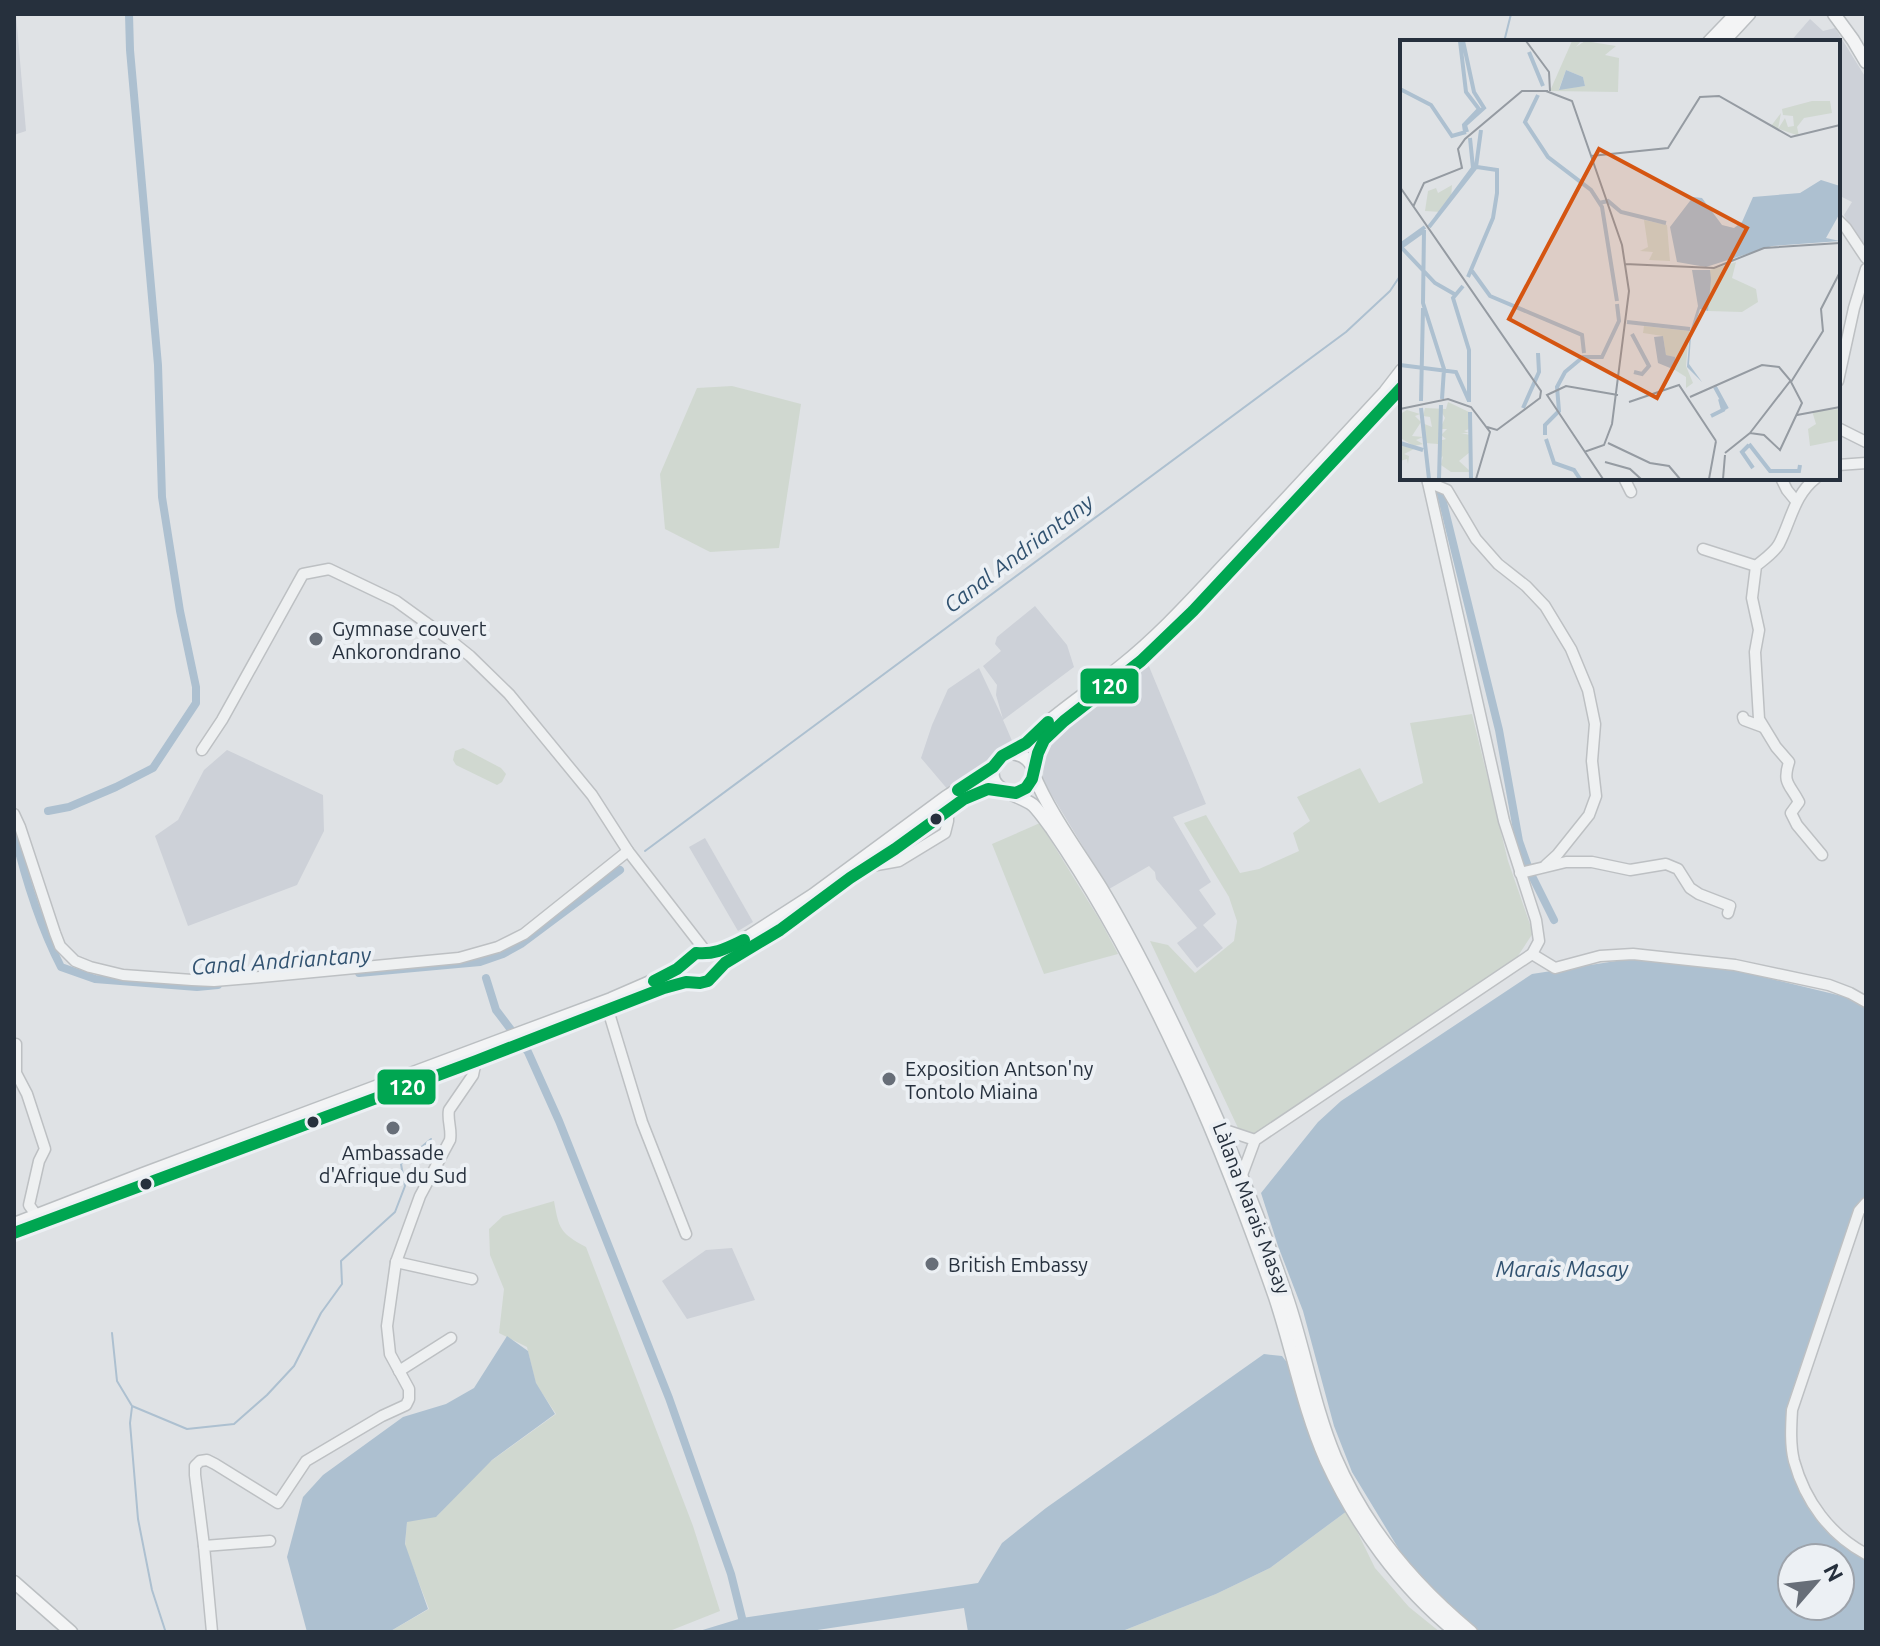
<svg xmlns="http://www.w3.org/2000/svg" width="1880" height="1646" viewBox="0 0 1880 1646" font-family="Ubuntu,sans-serif">
<style>
.built{fill:#cdd1d8}
.green{fill:#d0d8d0}
.water{fill:#adc0d0;fill-rule:evenodd}
.lines{fill:none;stroke-linecap:round;stroke-linejoin:round}
.stream{stroke:#adc0d0;stroke-width:2}
.canal{stroke:#adc0d0;stroke-width:8}
.minor-casing{stroke:#bdc0c3;stroke-width:13}
.major-casing{stroke:#bbbfc2;stroke-width:15}
.minor{stroke:#eef0f1;stroke-width:10}
.major{stroke:#f3f4f5;stroke-width:12}
.bus-1-casing{stroke:#ecf0f4;stroke-width:18}
.bus-1{stroke:#00a651;stroke-width:12}
.poi-dot{fill:#676e78;stroke:#ecf0f4;stroke-width:3}
.bus-dot{fill:#26303d;stroke:#ecf0f4;stroke-width:3}
.labels{text-anchor:middle;dominant-baseline:central;stroke-width:8;stroke-linejoin:round;paint-order:stroke}
.poi-label{font-size:20px;fill:#26303d;stroke:#ecf0f4;text-anchor:start}
.street-label{font-size:20px;fill:#26303d;stroke:#ecf0f4}
.water-label{font-size:22px;font-style:italic;fill:#315270;stroke:#ecf0f4}
.inset-river{fill:none;stroke:#adc0d0;stroke-width:4}
.inset-road{fill:none;stroke:#959ba2;stroke-width:2}
.view{fill:#d55511;fill-opacity:0.15;stroke:#d55511;stroke-width:4}
.inset-edge{fill:none;stroke:#26303d;stroke-width:4}
.line-badge{stroke:#ecf0f4;stroke-width:3}
.badge-label{font-size:22px;text-anchor:middle;font-weight:bold;fill:#fff}
</style>
<rect width="100%" height="100%" fill="#dfe2e5"/>
<!-- built -->
<g class="built">
<polygon points="14,14 16,14 26,131 14,135"/>
<polygon points="1810,19 1823,31 1835,28 1866,78 1866,252 1844,215 1852,202 1838,195 1838,42 1790,42"/>
<polygon points="1035,606 1067,645 1074,667 1003,720 1013,743 1002,754 949,791 921,758 932,725 948,689 979,668 1003,719 996,695 997,685 983,666 1001,651 995,644 997,637"/>
<polygon points="1148,664 1206,804 1173,817 1211,882 1199,890 1216,914 1203,925 1223,948 1197,968 1177,943 1197,928 1156,879 1155,872 1149,866 1109,889 1045,784 1043,778 1044,756 1053,739"/>
<polygon points="227,750 323,795 324,831 297,885 188,926 155,836 178,820 204,770"/>
<polygon points="705,838 753,922 738,931 689,847"/>
<polygon points="732,1248 755,1300 687,1319 662,1281 706,1250"/>
</g>
<!-- green -->
<g class="green">
<polygon points="732,386 801,404 779,548 710,552 665,529 660,474 697,388"/>
<polygon points="1472,714 1508,861 1533,933 1516,959 1253,1135 1239,1130 1150,941 1168,945 1195,973 1234,941 1237,921 1229,897 1184,823 1206,815 1240,873 1259,869 1299,851 1293,833 1310,821 1297,797 1360,768 1379,803 1423,783 1410,723"/>
<polygon points="463,748 501,768 506,774 502,782 497,785 456,765 453,760 455,751"/>
<polygon points="1040,823 1101,922 1118,954 1044,974 992,844"/>
<path d="M554 1201C559 1229 560 1233 586 1247L693 1526 720 1611 667 1632H389L429 1609 405 1547 407 1521 437 1516 484 1466 556 1414 536 1384 527 1347 499 1333 504 1289 490 1255 489 1229 503 1216Z"/>
<polygon points="1347,1511 1375,1568 1409,1607 1440,1632 1120,1632 1216,1594 1270,1568"/>
</g>
<!-- water -->
<g class="water">
<path d="M1629 959 1731 969 1846 997 1866 1009V1197L1855 1215 1787 1432C1787 1485 1817 1537 1866 1560V1632H1480L1436 1592 1403 1556 1352 1472 1334 1426 1303 1311 1278 1246 1261 1193 1318 1122 1341 1101 1532 974ZM1792 1558H1840V1606H1792Z"/>
<polygon points="507,1336 528,1351 536,1383 555,1414 492,1460 436,1517 407,1522 405,1544 428,1609 389,1632 307,1632 287,1557 303,1497 323,1475 403,1417 446,1404 474,1388"/>
<polygon points="1264,1354 1282,1356 1292,1369 1347,1511 1270,1568 1216,1594 1120,1632 968,1632 964,1608 804,1632 696,1632 742,1618 978,1583 1002,1543 1046,1508"/>
</g>
<g class="lines">
<!-- stream -->
<g class="stream">
<polyline points="1504,42 1511,14"/>
<polyline points="645,851 1346,332 1390,291 1402,273"/>
<polyline points="112,1333 117,1381 132,1406 187,1429 234,1424 267,1395 294,1366 321,1313 342,1284 341,1261 395,1212 405,1186 401,1164 431,1139"/>
<polyline points="132,1407 130,1423 138,1519 152,1590 165,1630"/>
</g>
<!-- canal -->
<g class="canal">
<polyline points="1437,478 1499,730 1519,841 1530,872 1554,920"/>
<polyline points="48,811 69,807 116,787 153,768 196,703 196,687 180,611 162,497 158,365 130,50 129,14"/>
<path d="M14 832C25 878 39 924 61 967L95 979 197 987 218 985"/>
<polyline points="359,973 480,962 503,954 521,944 620,870"/>
<polyline points="486,978 496,1010 528,1052 559,1121 669,1398 731,1574 742,1618"/>
</g>
<!-- minor casing -->
<g class="minor-casing">
<g id="minor">
<polyline points="1838,220 1846,228 1866,258"/>
<polyline points="1838,381 1854,308 1866,269"/>
<polyline points="1838,428 1866,442"/>
<polyline points="1838,465 1866,463"/>
<polyline points="1624,478 1631,492"/>
<polyline points="1781,478 1787,490 1796,501"/>
<path d="M1816 478C1794 495 1791 521 1779 544 1774 553 1763 560 1756 566L1752 598 1759 630 1755 652 1759 719 1776 747 1789 762C1782 784 1790 784 1799 802L1791 813 1797 825 1822 855"/>
<polyline points="1428,482 1447,490 1476,539 1498,564 1526,586 1545,606 1571,649 1588,690 1595,724 1592,761 1596,796 1589,815 1557,855 1546,865"/>
<polyline points="1703,549 1756,566"/>
<polyline points="1743,717 1744,720 1763,727"/>
<polyline points="202,750 222,720 303,574 329,569 396,601 450,640 470,656 509,694 592,795 628,851 707,953"/>
<polyline points="14,814 20,827 55,933 60,946 75,961 90,967 123,975 192,980 214,981 250,978 459,958 498,947 524,934 628,851"/>
<polyline points="871,866 899,861 945,833 948,821 948,811"/>
<polyline points="1520,873 1566,862 1592,862 1630,870 1666,864 1678,869 1690,888 1699,894 1730,906 1728,913"/>
<polyline points="1532,954 1555,968 1600,956 1633,954 1735,965 1829,985 1850,993 1866,1002"/>
<polyline points="608,1010 642,1122 686,1234"/>
<polyline points="16,1044 16,1073 27,1094 45,1149 39,1161 29,1205 34,1212 33,1216 34,1223"/>
<polyline points="1222,1129 1255,1140"/>
<polyline points="1242,1175 1255,1140 1532,954 1539,941 1536,920 1504,821 1427,478"/>
<path d="M1866 1203 1859 1211 1792 1410C1791 1427 1790 1445 1794 1461 1805 1501 1830 1535 1866 1554"/>
<polyline points="396,1262 472,1279"/>
<polyline points="399,1371 451,1338"/>
<path d="M204 1546 195 1475V1466L200 1461 207 1460 215 1464 278 1503 306 1461 382 1416 406 1405 409 1399V1389L390 1354 387 1326 396 1262 420 1196 450 1140C452 1129 447 1120 449 1110L473 1075 476 1061"/>
<polyline points="212,1632 204,1546 270,1541"/>
</g>
</g>
<!-- major casing -->
<g class="major-casing">
<g id="major">
<polyline points="1834,14 1853,40 1866,62"/>
<polyline points="1709,42 1736,14"/>
<polyline points="1723,42 1749,14"/>
<path d="M1402 370 1385 392C1332 449 1280 506 1226 563 1193 598 1160 635 1121 666 1099 684 1075 700 1053 718 1043 726 1036 737 1025 744 1015 751 999 753 994 766 985 791 1019 794 1033 805 1040 812 1046 821 1052 829 1100 899 1141 976 1177 1053 1215 1132 1246 1214 1275 1297 1293 1351 1303 1408 1326 1460 1356 1525 1400 1587 1456 1632"/>
<path d="M1010 753C1041 755 1041 791 1011 793"/>
<path d="M1033 770C1036 760 1038 750 1044 741 1061 717 1101 694 1125 674 1149 655 1171 633 1193 611L1402 387"/>
<path d="M1033 773C1050 814 1078 851 1101 888 1132 940 1159 994 1185 1049 1224 1131 1259 1214 1288 1301 1305 1352 1314 1407 1335 1457 1365 1527 1413 1584 1471 1632"/>
<polyline points="14,1224 143,1174 611,999 671,973 696,953 708,954 719,952 740,942 813,895 946,797 993,767"/>
<polyline points="14,1233 476,1061 664,988 686,982 700,983 708,981 725,963 780,930 850,878 895,849 956,804 983,791 1002,790"/>
<polyline points="14,1582 71,1632"/>
</g>
</g>
<!-- minor -->
<use href="#minor" class="minor"/>
<!-- major -->
<use href="#major" class="major"/>
<!-- bus-1 casing -->
<g class="bus-1-casing">
<g id="bus-1">
<polyline points="958,790 993,767 1002,756 1026,743 1048,722"/>
<path d="M654 981 677 969 696 953C715 955 727 948 744 940"/>
<polyline points="14,1233 476,1061 664,988 686,982 700,983 708,981 725,963 780,930 850,878 895,849 964,799 988,789 1016,793 1026,788 1032,779 1038,753 1044,740 1064,721 1141,661 1193,611 1402,387"/>
</g>
</g>
<!-- bus-1 -->
<use href="#bus-1" class="bus-1"/>
</g>
<!-- markers -->
<g class="poi-dot">
<circle cx="316" cy="639" r="8"/>
<circle cx="889" cy="1079" r="8"/>
<circle cx="393" cy="1128" r="8"/>
<circle cx="932" cy="1264" r="8"/>
</g>
<g class="bus-dot">
<circle cx="936" cy="819" r="7"/>
<circle cx="313" cy="1122" r="7"/>
<circle cx="146" cy="1184" r="7"/>
</g>
<g class="labels">
<!-- poi labels -->
<g class="poi-label">
<text x="332" y="628">Gymnase couvert<tspan x="332" dy="23">Ankorondrano</tspan></text>
<text x="905" y="1068">Exposition Antson'ny<tspan x="905" dy="23">Tontolo Miaina</tspan></text>
<text x="393" y="1152" text-anchor="middle">Ambassade<tspan x="393" dy="23">d'Afrique du Sud</tspan></text>
<text x="948" y="1264">British Embassy</text>
</g>
<!-- street labels -->
<g class="street-label">
<text transform="translate(1252 1208) rotate(69)">Làlana Marais Masay</text>
</g>
<!-- water labels -->
<g class="water-label">
<text transform="translate(1018 553) rotate(-37)">Canal Andriantany</text>
<text transform="translate(281 960) rotate(-4)">Canal Andriantany</text>
<text x="1562" y="1268">Marais Masay</text>
</g>
</g>
<!-- overview -->
<g transform="translate(1400 40)">
<rect width="440" height="440" fill="#dfe2e5"/>
<path d="M172 1H181L176 7 185 1 216 6 205 15 219 18 218 52 150 51ZM166 30 183 37 185 46 159 49ZM412 61H430L432 73 404 78 397 87 399 96 371 86 381 73 378 89 385 78 388 87 394 86 393 76 383 75 382 69ZM52 145 51 158 41 172 25 171 28 151 36 148 38 153ZM244 180 267 185 270 221 249 220 253 212 240 211 248 207ZM336 222 332 238 356 249 358 262 342 272 308 271 310 230ZM244 286 289 291 286 326 293 343 286 348V337L275 330 274 317 266 315 263 296 243 293ZM48 362 69 372V389L64 391 69 393H61L70 395V412L59 421 71 432H51L41 425 43 416 39 420V401L46 399 41 395 47 389H40L45 378 41 371 38 404 25 403 22 383 32 387 30 377 23 376 25 368 46 369ZM440 369V400L410 406 408 389 416 384 412 371ZM7 370 20 374 15 376 21 382 12 396 23 397 16 400 23 404 14 406 2 399 1 404 16 408 4 414 9 416 8 424 7 419 0 421V374Z" fill="#d0d8d0" fill-rule="evenodd"/>
<path d="M166 30 183 37 185 46 159 50ZM421 140 440 146V173L426 198 440 201 372 206 306 227 277 222 270 187 293 157 302 158 322 185 334 188 342 182 353 157 400 153ZM292 230H310L311 239 308 271 300 269 291 297 289 324 302 342 287 327 290 292 298 266ZM263 296 266 315 275 317V330L258 323 254 297Z" fill="#adc0d0"/>
<path class="inset-river" d="M60 1 66 52 79 69 64 85 65 92M63 1 74 52 84 68 65 85 67 92M129 12 143 46M0 49 31 65 52 96 66 92M138 55 125 82 148 117 191 150 202 167 217 261M199 163 208 161 221 172 266 183M36 178 73 128 70 98M29 187 76 127 81 90M24 190 23 263 44 329 42 359M0 205 25 187M1 207 35 243 56 255M1 207 22 192M72 231 90 256 182 295 184 313M68 237 93 178 97 153V130L77 127M63 246 53 258 69 310V362M227 282 290 289M232 294 249 326 242 334 234 332M0 325 56 332 69 361M315 347 327 369M21 361 23 268M21 368 29 439M123 368 139 332 138 313M70 372 71 439M311 376 323 370 320 359M145 395V385L159 371 157 347 165 332 183 317H202L219 281 217 264M146 399 154 423 174 430 180 439M0 403 23 410M349 404 370 431H399L400 425M349 405 342 412 353 428M39 439 41 365"/>
<path class="inset-road" d="M126 1 149 32 150 51M146 51 172 61 222 205 229 251 212 384 204 405 184 412M191 116 268 108 300 57 319 56 391 97 440 85M0 147 141 351 140 358 97 390 87 387M13 167 24 143 62 128 58 109 65 99 122 51H148M225 224 314 228 364 208 440 203M391 342 423 291 421 269 440 232M290 357 362 325 379 327 390 340 402 363 380 410 364 395 350 393 325 413M229 362 279 345 316 401M0 369 48 359 71 367 90 392 76 439M397 375 440 367M350 393 391 340M208 403 250 423 269 426 280 439M205 422 230 429 241 439M203 439 147 355 166 346 218 355M309 439 316 401M323 439 325 415"/>
<path class="view" d="M199 109 347 188 257 358 109 279Z"/>
<rect width="440" height="440" class="inset-edge"/>
</g>
<g class="line-badge">
<rect x="1079" y="667" width="61" height="38" rx="8" fill="#00a651"/>
<rect x="376" y="1068" width="61" height="38" rx="8" fill="#00a651"/>
</g>
<g class="badge-label">
<text x="1109" y="694">120</text>
<text x="407" y="1095">120</text>
</g>
<!-- border -->
<rect width="1880" height="1646" fill="none" stroke="#26303d" stroke-width="32"/>
<!-- north arrow -->
<g transform="translate(1816 1582) rotate(62)"><circle r="38" fill="#ecf0f4" stroke="#9da3ab" stroke-width="2"/>
<path d="M0-6L14 30L0 20L-14 30Z" fill="#676e78"/>
<text y="-12" font-size="22" font-weight="bold" text-anchor="middle" fill="#26303d">N</text>
</g>
</svg>
